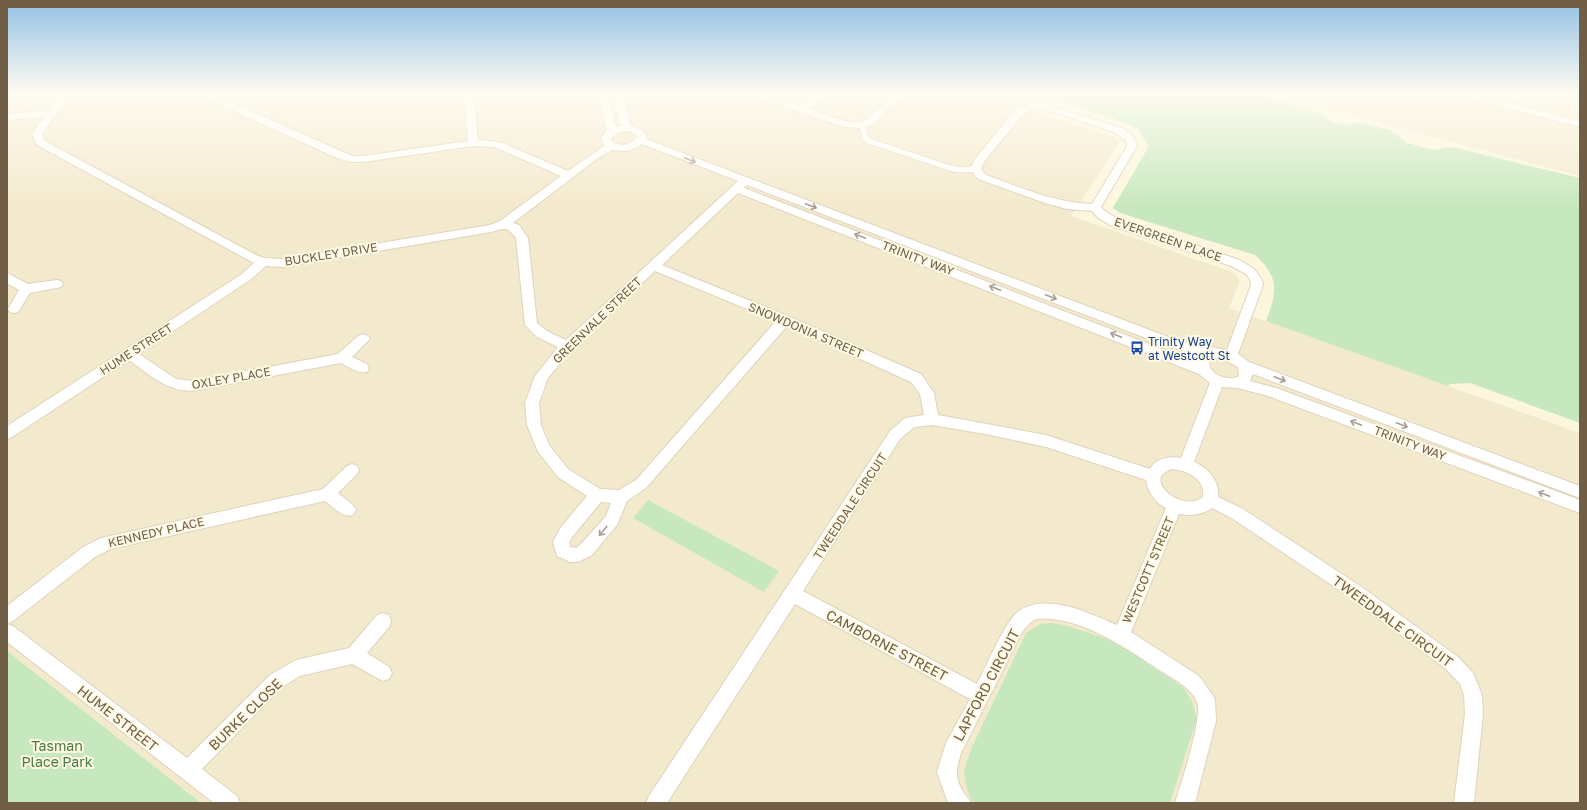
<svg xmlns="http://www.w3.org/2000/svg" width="1587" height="810" viewBox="0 0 1587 810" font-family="'Golos Text',sans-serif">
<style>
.residential{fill:#f3e9cd}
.green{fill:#c7e8be}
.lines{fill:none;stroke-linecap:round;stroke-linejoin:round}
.service-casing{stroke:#dfd3bb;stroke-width:7}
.minor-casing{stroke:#dfd3bb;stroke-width:2}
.service{stroke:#fff;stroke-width:5.5}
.minor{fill:#fff;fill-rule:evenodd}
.oneway{stroke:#aa9e91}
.labels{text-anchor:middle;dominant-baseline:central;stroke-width:4;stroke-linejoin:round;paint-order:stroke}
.street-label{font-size:12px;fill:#715e47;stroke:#fff9e4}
.transit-label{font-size:12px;fill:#164399;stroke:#fff9e4;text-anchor:start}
.near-street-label{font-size:14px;fill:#715e47;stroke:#fff9e4}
.near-park-label{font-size:14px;fill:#487c42;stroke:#fff9e4}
</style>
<rect width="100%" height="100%" fill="#fcf6de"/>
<!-- residential -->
<g class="residential">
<polygon points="7,93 1023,93 1014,105 1115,137 1118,140 1119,143 1071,216 1235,273 1240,281 1229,308 1580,433 1580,803 1170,803 1197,719 1183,687 1131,652 1107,639 1069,626 1026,633 971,749 964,770 970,798 974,803 201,803 7,651"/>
<polygon points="1267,93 1580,93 1580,176"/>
</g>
<!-- green -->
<g class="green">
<path d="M1051 93H1255L1322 113 1332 122 1350 125 1358 122 1390 130 1407 143 1433 150 1452 147 1580 178V423L1470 383 1450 384 1448 386 1266 321C1277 291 1280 278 1255 255L1120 213 1113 208 1149 146 1137 128 1115 119 1048 97Z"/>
<polygon points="648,500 779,571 764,592 633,518"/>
<polygon points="1052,623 1069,626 1107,639 1131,652 1183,687 1192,701 1197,719 1170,803 974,803 970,798 965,781 964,770 971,749 1026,633 1040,624"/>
<polygon points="7,651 201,803 7,803"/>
</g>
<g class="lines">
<!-- service casing -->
<g class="service-casing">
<polyline id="service" points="862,125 865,137 869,141 950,168 961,170 975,169"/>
</g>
<!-- minor casing -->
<g class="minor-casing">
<g id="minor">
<path d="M60 93H70L42 134 45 141 256 255 264 258 283 259 490 225 500 221 561 176 494 147 473 146 364 162H351L337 158 205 98 200 93H211L352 156H364L468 141 464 93H474L478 140 500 142 568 171 604 146 601 138 607 130 597 93H607L616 127 620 126 612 93H622L631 126 641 129 647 136 646 139 1179 341 1227 350 1251 285 1250 280 1246 274 1231 266 1112 226 1098 218 1092 211 1067 209 1048 204 978 179 970 169 975 159 1016 109 1030 103 1027 99 1029 93H1039L1037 99 1040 102 1124 129 1133 136 1137 146 1101 207 1106 212 1120 220 1240 260 1254 269 1262 280 1263 285 1238 354 1249 362 1580 486V498L1253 374 1250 381 1276 388 1580 500V513L1268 396 1238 388 1222 387 1194 462C1208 468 1220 481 1218 497L1243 509 1363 588 1458 657 1473 673 1482 695 1483 714 1474 803H1454L1465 714 1464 695 1460 684 1446 669 1351 598 1233 519 1212 508C1203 515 1190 516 1179 514L1131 632 1199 676 1212 694 1215 700 1216 721 1195 803H1175C1181 783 1203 719 1197 702 1191 687 1173 679 1161 671 1127 649 1081 616 1039 619 1031 619 1026 627 1021 634L961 753C957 768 954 775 962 790 965 795 968 798 971 803H948L937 772 946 743 970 699 795 604 667 803H646L649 796 890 431 905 418 924 415 920 394 911 382 787 326 646 488 627 501 617 525 592 555 578 562H570L557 556 553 542 561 527 587 496 558 477 538 452 527 425 525 403 535 376 558 347 537 337 525 325 516 238C507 226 504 228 491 232L283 267 266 266 250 280 139 354 176 379 193 381 338 354 358 336 363 334 368 336 370 339 352 357 367 364 369 368 367 372C358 374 349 367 341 363L193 391C166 391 150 375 129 360L12 437 7 439V426L242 274 254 263 37 145 32 134 44 117 7 120V114L48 110ZM1037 107 1114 132 1126 141 1127 146 1092 204C1054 203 1020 187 986 175L981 169 984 162 1024 113ZM626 131 631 132 637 136C632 145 621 147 613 142L611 138 618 133ZM642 144 738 181 566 340 547 331 537 323 528 238 519 225 513 223 598 158 612 150 627 151 636 148ZM747 185 1172 348 1225 360 1238 367 1239 376C1231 381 1214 377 1210 367 1209 363 1210 361 1208 358L1203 356 1198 358 1196 362 744 188ZM738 193 1199 374 1210 383 1181 458C1170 456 1156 458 1150 469L1046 435 938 415 934 393 921 374 790 317 662 265ZM655 271 776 321 636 480 619 490 600 489 568 469 549 445 541 425 539 403 548 378 572 349ZM932 425 985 434 1046 447 1146 480C1148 492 1155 503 1166 508L1117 625C1089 613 1049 593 1020 610 1006 618 985 669 977 684L803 591 900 439 914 427ZM1171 469C1187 470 1206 479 1203 497 1184 512 1151 486 1163 474 1165 472 1169 470 1171 469ZM601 502 611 503 606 516 580 545 576 548 570 547 569 542 572 537Z"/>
<path d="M746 93H761L801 106 814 93H825L809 109C826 114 849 127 866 120L894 93H905L874 124 862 128 845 127 748 95Z"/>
<polygon points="1454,93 1471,93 1580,121 1580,127 1456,95"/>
<polygon points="7,273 28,284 57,280 61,281 63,284 61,287 30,293 18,312 14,313 10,312 8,309 19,290 7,283"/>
<path d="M352 464 357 466 359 470 357 474 338 493 353 505 356 510 353 515C342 518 333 507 325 501L110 549 95 557 13 621 7 624V606L83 547 101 538 323 489 347 466Z"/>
<polygon points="383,613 389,615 391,621 389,627 367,653 389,667 392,673 389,679 383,681 352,664 300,676 282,687 202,769 237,796 240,803 214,803 7,642 7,624 13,626 187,758 270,675 296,660 349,648 377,615"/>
</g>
</g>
<!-- service -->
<use href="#service" class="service"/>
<!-- minor -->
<use href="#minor" class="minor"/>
</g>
<!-- one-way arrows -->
<defs><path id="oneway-shaft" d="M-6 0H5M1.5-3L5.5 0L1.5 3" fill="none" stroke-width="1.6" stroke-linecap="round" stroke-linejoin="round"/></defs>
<g class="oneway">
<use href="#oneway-shaft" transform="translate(690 160) rotate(21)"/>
<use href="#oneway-shaft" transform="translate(811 206) rotate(21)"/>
<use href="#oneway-shaft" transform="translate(860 236) rotate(-159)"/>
<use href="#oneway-shaft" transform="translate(995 288) rotate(-159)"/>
<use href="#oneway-shaft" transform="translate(1051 297) rotate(21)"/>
<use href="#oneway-shaft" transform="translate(1116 335) rotate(-159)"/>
<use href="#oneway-shaft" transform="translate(1280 379) rotate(21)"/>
<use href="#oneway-shaft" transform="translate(1356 423) rotate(-159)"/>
<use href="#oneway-shaft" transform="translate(1402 425) rotate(21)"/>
<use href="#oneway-shaft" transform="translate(1544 494) rotate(-159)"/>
<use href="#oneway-shaft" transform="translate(603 531) rotate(130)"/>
</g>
<!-- sky -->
<linearGradient id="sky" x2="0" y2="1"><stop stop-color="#93c1e6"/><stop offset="0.45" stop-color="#fefbf0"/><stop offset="1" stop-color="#fefbf0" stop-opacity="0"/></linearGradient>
<rect width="1587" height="207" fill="url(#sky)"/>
<!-- icons -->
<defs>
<g id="bus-bare" transform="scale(1.08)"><path d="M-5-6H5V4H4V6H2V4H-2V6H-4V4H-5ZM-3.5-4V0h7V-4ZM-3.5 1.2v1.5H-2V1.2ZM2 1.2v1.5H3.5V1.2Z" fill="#1a4fb4" stroke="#fff9e4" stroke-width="2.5" paint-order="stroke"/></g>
</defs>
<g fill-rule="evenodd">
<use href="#bus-bare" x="1137" y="348"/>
</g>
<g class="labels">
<!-- street labels -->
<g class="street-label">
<text transform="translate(1168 239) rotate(19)">EVERGREEN PLACE</text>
<text transform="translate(331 254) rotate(-9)">BUCKLEY DRIVE</text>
<text transform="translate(918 258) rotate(21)">TRINITY WAY</text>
<text transform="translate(597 320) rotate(-44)">GREENVALE STREET</text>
<text transform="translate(806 330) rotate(23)">SNOWDONIA STREET</text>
<text transform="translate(136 349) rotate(-33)">HUME STREET</text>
<text transform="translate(231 378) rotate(-10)">OXLEY PLACE</text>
<text transform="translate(1410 443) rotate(21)">TRINITY WAY</text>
<text transform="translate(850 506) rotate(-57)">TWEEDDALE CIRCUIT</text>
<text transform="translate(156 532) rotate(-13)">KENNEDY PLACE</text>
<text transform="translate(1148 570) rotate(-67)">WESTCOTT STREET</text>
</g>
<!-- transit labels -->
<g class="transit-label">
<text x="1148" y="341">Trinity Way<tspan x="1148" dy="14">at Westcott St</tspan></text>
</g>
<!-- near-street labels -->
<g class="near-street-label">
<text transform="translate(1393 621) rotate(36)">TWEEDDALE CIRCUIT</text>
<text transform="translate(887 645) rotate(28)">CAMBORNE STREET</text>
<text transform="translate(986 685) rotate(-62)">LAPFORD CIRCUIT</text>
<text transform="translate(245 714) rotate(-44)">BURKE CLOSE</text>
<text transform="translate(118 718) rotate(38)">HUME STREET</text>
</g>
<!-- near-park labels -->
<g class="near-park-label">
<text x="57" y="745">Tasman<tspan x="57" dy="16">Place Park</tspan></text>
</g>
</g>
<!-- border -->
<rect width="1587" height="810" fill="none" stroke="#715e47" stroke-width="16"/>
</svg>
